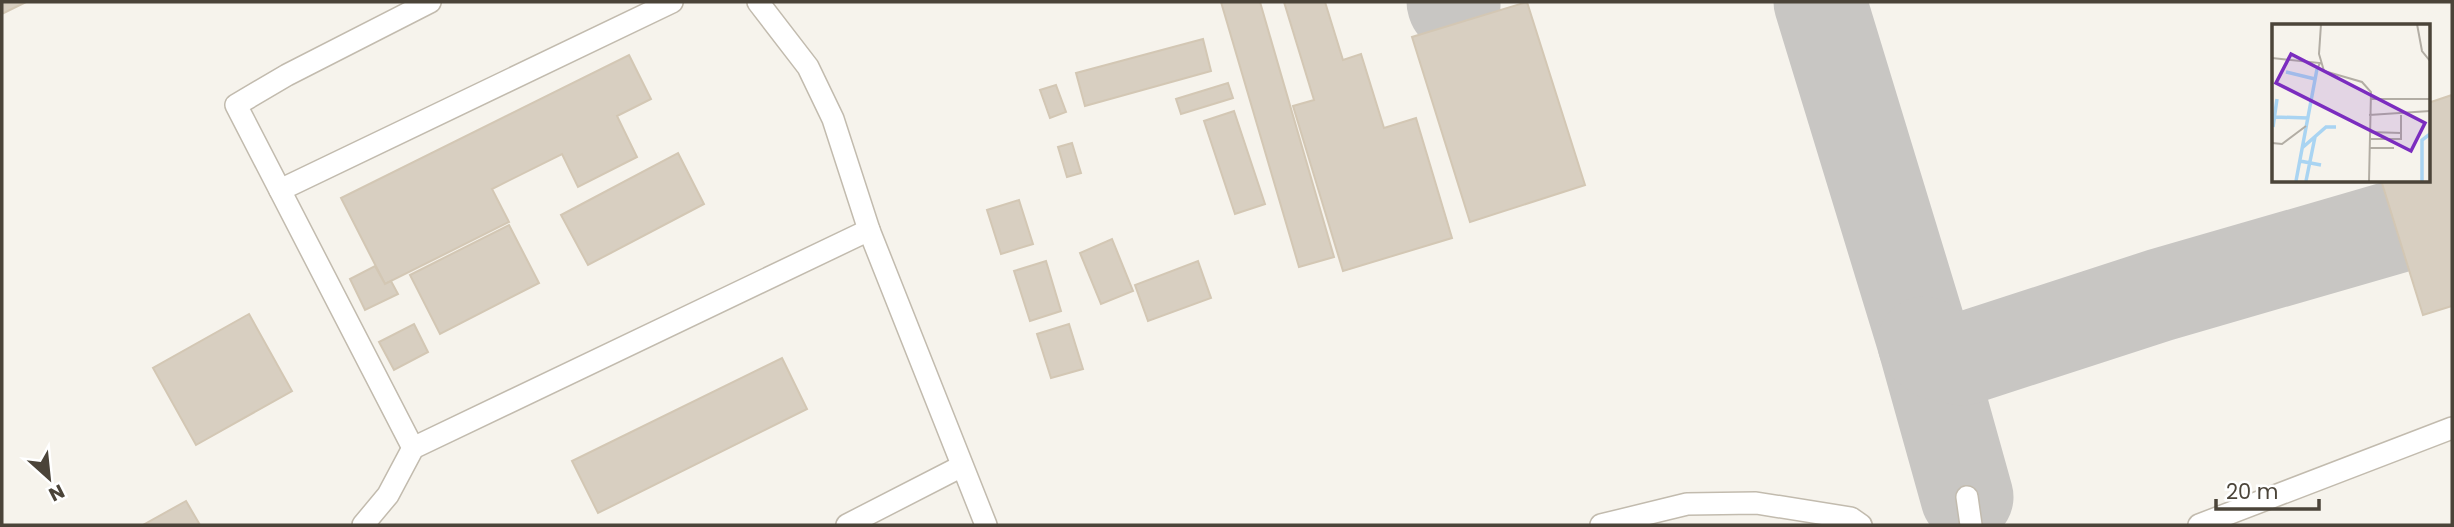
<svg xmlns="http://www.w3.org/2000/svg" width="2454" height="527" viewBox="0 0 2454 527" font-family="Poppins,sans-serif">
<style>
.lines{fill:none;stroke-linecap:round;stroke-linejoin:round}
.taxiway{stroke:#c8c6c3;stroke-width:93}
.building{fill:#d8cfc1;stroke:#d3c7b4;stroke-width:2}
.service-casing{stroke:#c2bbae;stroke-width:24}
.service{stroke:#fff;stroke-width:21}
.inset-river{fill:none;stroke:#a9d4f2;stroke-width:3.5}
.inset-road{fill:none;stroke:#b2ada4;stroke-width:2}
.view{fill:#7b2cbf;fill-opacity:0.15;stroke:#7b2cbf;stroke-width:3.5}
.inset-edge{fill:none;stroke:#4b4439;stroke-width:3.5}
</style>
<rect width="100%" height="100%" fill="#f6f3ec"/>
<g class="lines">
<!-- taxiway -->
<g class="taxiway">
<polyline points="1453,2 1454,5"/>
<polyline points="1820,2 1924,343 1967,497"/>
<polyline points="1924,343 1936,353 1963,359 2160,295 2395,227"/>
</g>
</g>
<!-- building -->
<g class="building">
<polygon points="2,2 26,2 2,14"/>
<polygon points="1221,2 1260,2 1334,257 1299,267"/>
<polygon points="1284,2 1325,2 1343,60 1361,54 1384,128 1416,118 1452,238 1343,271 1293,106 1314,100"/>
<polygon points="1527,2 1585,185 1470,222 1412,37"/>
<polygon points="1203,39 1211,71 1085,106 1076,73"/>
<polygon points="629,55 651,99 617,116 637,157 578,187 562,154 492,189 509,222 385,284 341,198"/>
<polygon points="1228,83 1233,98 1181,114 1176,99"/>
<polygon points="1056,85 1066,112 1050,118 1040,90"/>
<polygon points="2452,95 2452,306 2423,315 2381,180 2428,180 2428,103"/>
<polygon points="1234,111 1265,204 1235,214 1204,121"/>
<polygon points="1072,143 1081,173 1067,177 1058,147"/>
<polygon points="678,153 704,204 588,265 561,215"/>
<polygon points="1019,200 1033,244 1001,254 987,210"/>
<polygon points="509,225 539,283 440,334 410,275"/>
<polygon points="1112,239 1133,291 1101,304 1080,253"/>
<polygon points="1046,261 1061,311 1030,321 1014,271"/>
<polygon points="1198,261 1211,298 1148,321 1135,285"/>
<polygon points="375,266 385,284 391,281 398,294 365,310 350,279"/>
<polygon points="249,314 292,391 196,445 153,368"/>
<polygon points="414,324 428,352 394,370 379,342"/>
<polygon points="1069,324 1083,369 1051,378 1037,334"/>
<polygon points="782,358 807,409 598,513 572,461"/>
<polygon points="186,501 200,525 143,525"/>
</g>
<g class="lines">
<!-- service casing -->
<g class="service-casing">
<g id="service">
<polyline points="758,2 808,67 833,119 869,230 986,525"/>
<polyline points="280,190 672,2"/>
<polyline points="413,448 236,105 287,75 430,2"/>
<polyline points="1967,497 1971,525"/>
<polyline points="363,525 388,495 413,448 869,230"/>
<polyline points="847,525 962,466"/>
<polyline points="1601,525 1687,504 1756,503 1851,518 1861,525"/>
<polyline points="2199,525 2452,428"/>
</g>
</g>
<!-- service -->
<use href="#service" class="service"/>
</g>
<!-- overview -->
<g transform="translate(2272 24)">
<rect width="158" height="158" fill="#f6f3ec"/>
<path class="inset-river" d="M14 48 43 55M3 93 36 94M1 103 5 75M30 124 54 103H64M28 137 49 141M24 157 45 45M34 157 43 113M150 157V116L158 110"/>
<path class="inset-road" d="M49 0 47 30 52 47 90 58 99 68 97 157M145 0 150 27 158 37M0 34 48 39 45 45M99 75H158M97 91 158 87M98 108 129 109M98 115H129V91M0 119 10 120 34 102M98 124H122"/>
<path class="view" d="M19 30 153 99 139 127 4 59Z"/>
<rect width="158" height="158" class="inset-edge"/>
</g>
<!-- border -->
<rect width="2454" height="527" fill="none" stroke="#4b4439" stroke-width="7"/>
<!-- north arrow -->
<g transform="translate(49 478) rotate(153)" stroke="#ffffff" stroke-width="5" paint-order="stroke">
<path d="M0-5L12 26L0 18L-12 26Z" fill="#4b4439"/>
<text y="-10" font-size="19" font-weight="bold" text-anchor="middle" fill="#4b4439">N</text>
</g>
<!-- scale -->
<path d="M2216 499v10h103v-10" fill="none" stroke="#4b4439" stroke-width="3.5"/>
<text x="2226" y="499" font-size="21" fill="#4b4439" stroke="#ffffff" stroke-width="5" paint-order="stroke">20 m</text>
</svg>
